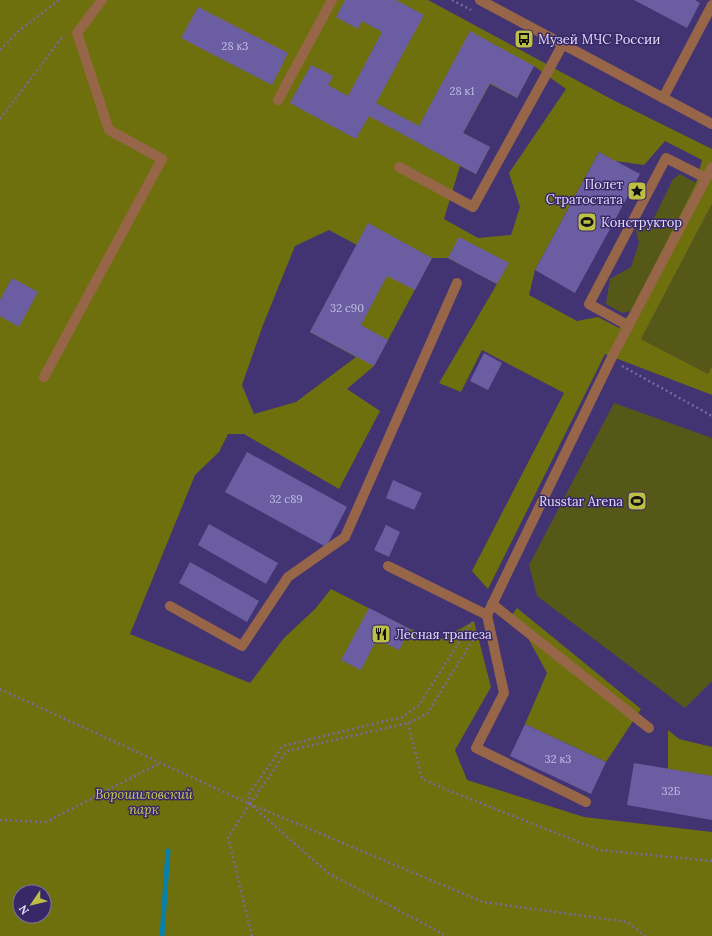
<svg xmlns="http://www.w3.org/2000/svg" width="712" height="936" viewBox="0 0 712 936" font-family="Lora,serif">
<style>
.green{fill:#565818}
.forest{fill:#6e700d;fill-rule:evenodd}
.lines{fill:none;stroke-linecap:round;stroke-linejoin:round}
.stream{stroke:#0980aa;stroke-width:5}
.building{fill:#6a5da1}
.path{stroke:#756a9f;stroke-width:2.5;stroke-dasharray:2 3;stroke-linecap:butt}
.minor{stroke:#976548;stroke-width:10}
.labels{text-anchor:middle;dominant-baseline:central;stroke-width:3;stroke-linejoin:round;paint-order:stroke}
.number-label{font-size:11px;fill:#c3bde6}
.poi-label{font-size:13px;fill:#e1ddfd;stroke:#382867;text-anchor:start}
.park-label{font-size:13px;font-style:italic;fill:#c9cd56;stroke:#382867}
</style>
<rect width="100%" height="100%" fill="#423373"/>
<!-- green -->
<g class="green">
<polygon points="680,174 696,183 631,311 622,313 606,304 610,279 631,267 639,243 636,230 654,218 673,179"/>
<polygon points="712,204 712,366 708,374 641,339"/>
<polygon points="614,403 712,438 712,681 685,708 537,596 529,565"/>
</g>
<!-- forest -->
<g class="forest">
<path d="M0 0H428L613 100 712 149V204L641 339 708 374 712 366V395L605 354 488 589 472 571 564 393 482 350 461 392 439 383 497 284 448 258H432L374 366 347 389 380 411 339 489 244 434H228L219 452 195 475 130 634 250 683 284 638 315 609 331 589 410 629 442 639 474 621 491 687 455 750 467 780 584 817 712 832V936H0ZM534 66 566 89 509 173 520 207 511 235 478 238 444 219 460 166 476 174 490 147 463 133 490 84 517 98ZM665 141 702 160 696 183 631 311 619 328 598 317 577 321 529 295 535 270 599 152 615 161 644 165ZM329 230 357 245 310 332 356 357 296 402 254 414 242 385 263 325 295 246ZM20 892H44V916H20Z"/>
<polygon points="517,608 641,709 606,762 525,724 547,673 523,629 512,615"/>
<polygon points="668,730 679,739 712,747 712,776 668,769"/>
</g>
<g class="lines">
<!-- stream -->
<polyline class="stream" points="162,936 168,851"/>
</g>
<!-- building -->
<g class="building">
<polygon points="345,0 396,0 424,15 376,103 419,126 470,31 534,66 517,98 490,83 463,133 490,147 476,174 369,116 356,139 290,103 311,65 333,76 328,85 348,96 382,32 362,21 358,29 336,17"/>
<polygon points="634,0 695,0 700,3 687,28"/>
<polygon points="198,7 288,53 272,85 181,38"/>
<polygon points="599,152 640,174 575,293 535,270"/>
<polygon points="368,223 432,258 415,290 387,276 361,325 388,340 374,366 310,332"/>
<polygon points="459,237 509,263 497,284 448,258"/>
<polygon points="12,278 38,292 19,327 0,316 0,300"/>
<polygon points="484,353 502,363 488,390 470,381"/>
<polygon points="247,452 347,507 326,547 225,492"/>
<polygon points="393,480 422,493 414,510 386,498"/>
<polygon points="209,524 278,563 266,584 198,545"/>
<polygon points="386,525 400,532 389,557 374,550"/>
<polygon points="190,562 259,601 247,622 179,583"/>
<polygon points="369,608 410,629 399,650 377,639 361,670 341,660"/>
<polygon points="525,724 606,762 591,794 510,756"/>
<polygon points="634,763 712,776 712,820 627,805"/>
</g>
<g class="lines">
<!-- path -->
<g class="path">
<polyline points="452,0 471,10"/>
<polyline points="0,50 20,30 59,0"/>
<polyline points="0,119 64,35"/>
<polyline points="622,366 712,416"/>
<polyline points="0,689 250,804 483,902 628,922 645,936"/>
<polyline points="408,723 422,779 450,791 599,850 712,861"/>
<polyline points="249,804 249,794 283,746 402,717 419,705 472,622"/>
<polyline points="250,804 287,751 408,723 427,714 478,631"/>
<polyline points="0,820 46,822 160,763"/>
<polyline points="252,936 228,837 250,804 328,873 447,936"/>
</g>
<!-- minor -->
<g class="minor">
<polyline points="480,0 712,124"/>
<polyline points="663,98 712,5"/>
<polyline points="278,100 332,0"/>
<polyline points="399,167 473,207 563,44"/>
<polyline points="629,326 589,304 666,158 706,178"/>
<polyline points="44,377 162,159 109,130 77,33 102,0"/>
<polyline points="388,566 487,615 611,359 712,167"/>
<polyline points="492,604 649,728"/>
<polyline points="170,606 242,646 288,577 345,537 457,283"/>
<polyline points="487,615 504,693 476,748 586,802"/>
</g>
</g>
<!-- icons -->
<defs>
<g id="bus-square" transform="scale(1)"><rect x="-9" y="-9" width="18" height="18" rx="4" fill="#bcbf44" stroke="#382867"/><path d="M-5-6H5V4H4V6H2V4H-2V6H-4V4H-5ZM-3.5-4V0h7V-4ZM-3.5 1.2v1.5H-2V1.2ZM2 1.2v1.5H3.5V1.2Z" fill="#111"/></g>
<g id="sight-square" transform="scale(1)"><rect x="-9" y="-9" width="18" height="18" rx="4" fill="#bcbf44" stroke="#382867"/><path d="M0-6L1.8-2.2L6-1.7L2.9 1.2L3.7 5.4L0 3.3L-3.7 5.4L-2.9 1.2L-6-1.7L-1.8-2.2Z" fill="#111"/></g>
<g id="stadium-square" transform="scale(1)"><rect x="-9" y="-9" width="18" height="18" rx="4" fill="#bcbf44" stroke="#382867"/><path d="M0-5a6.5 5 0 1 0 0 10a6.5 5 0 1 0 0-10ZM-3.5-1.8h7v3.6h-7Z" fill="#111"/></g>
<g id="restaurant-square" transform="scale(1)"><rect x="-9" y="-9" width="18" height="18" rx="4" fill="#bcbf44" stroke="#382867"/><path d="M-5-6h1v4h1v-4h1v4h1v-4h1v5L-1.5 .5V6h-2V.5L-5-1ZM5-6V6H3V1.5H1.5Q1.5-4 5-6Z" fill="#111"/></g>
</defs>
<g fill-rule="evenodd">
<use href="#bus-square" x="524" y="39"/>
<use href="#sight-square" x="637" y="191"/>
<use href="#stadium-square" x="587" y="222"/>
<use href="#stadium-square" x="637" y="501"/>
<use href="#restaurant-square" x="381" y="634"/>
</g>
<g class="labels">
<!-- number labels -->
<g class="number-label">
<text x="235" y="46">28 к3</text>
<text x="462" y="91">28 к1</text>
<text x="347" y="308">32 с90</text>
<text x="286" y="499">32 с89</text>
<text x="558" y="759">32 к3</text>
<text x="671" y="791">32Б</text>
</g>
<!-- poi labels -->
<g class="poi-label">
<text x="538" y="39">Музей МЧС России</text>
<text x="623" y="184" text-anchor="end">Полет<tspan x="623" dy="15">Стратостата</tspan></text>
<text x="601" y="222">Конструктор</text>
<text x="623" y="501" text-anchor="end">Russtar Arena</text>
<text x="395" y="634">Лесная трапеза</text>
</g>
<!-- park labels -->
<g class="park-label">
<text x="144" y="794">Ворошиловский<tspan x="144" dy="15">парк</tspan></text>
</g>
</g>
<!-- north arrow -->
<g transform="translate(32 904) rotate(235)"><circle r="19" fill="#382867" stroke="#7c70a3"/>
<path d="M0-3L7 15L0 10L-7 15Z" fill="#bcbf44"/>
<text y="-6" font-size="11" font-weight="bold" text-anchor="middle" fill="#e1ddfd">N</text>
</g>
</svg>
